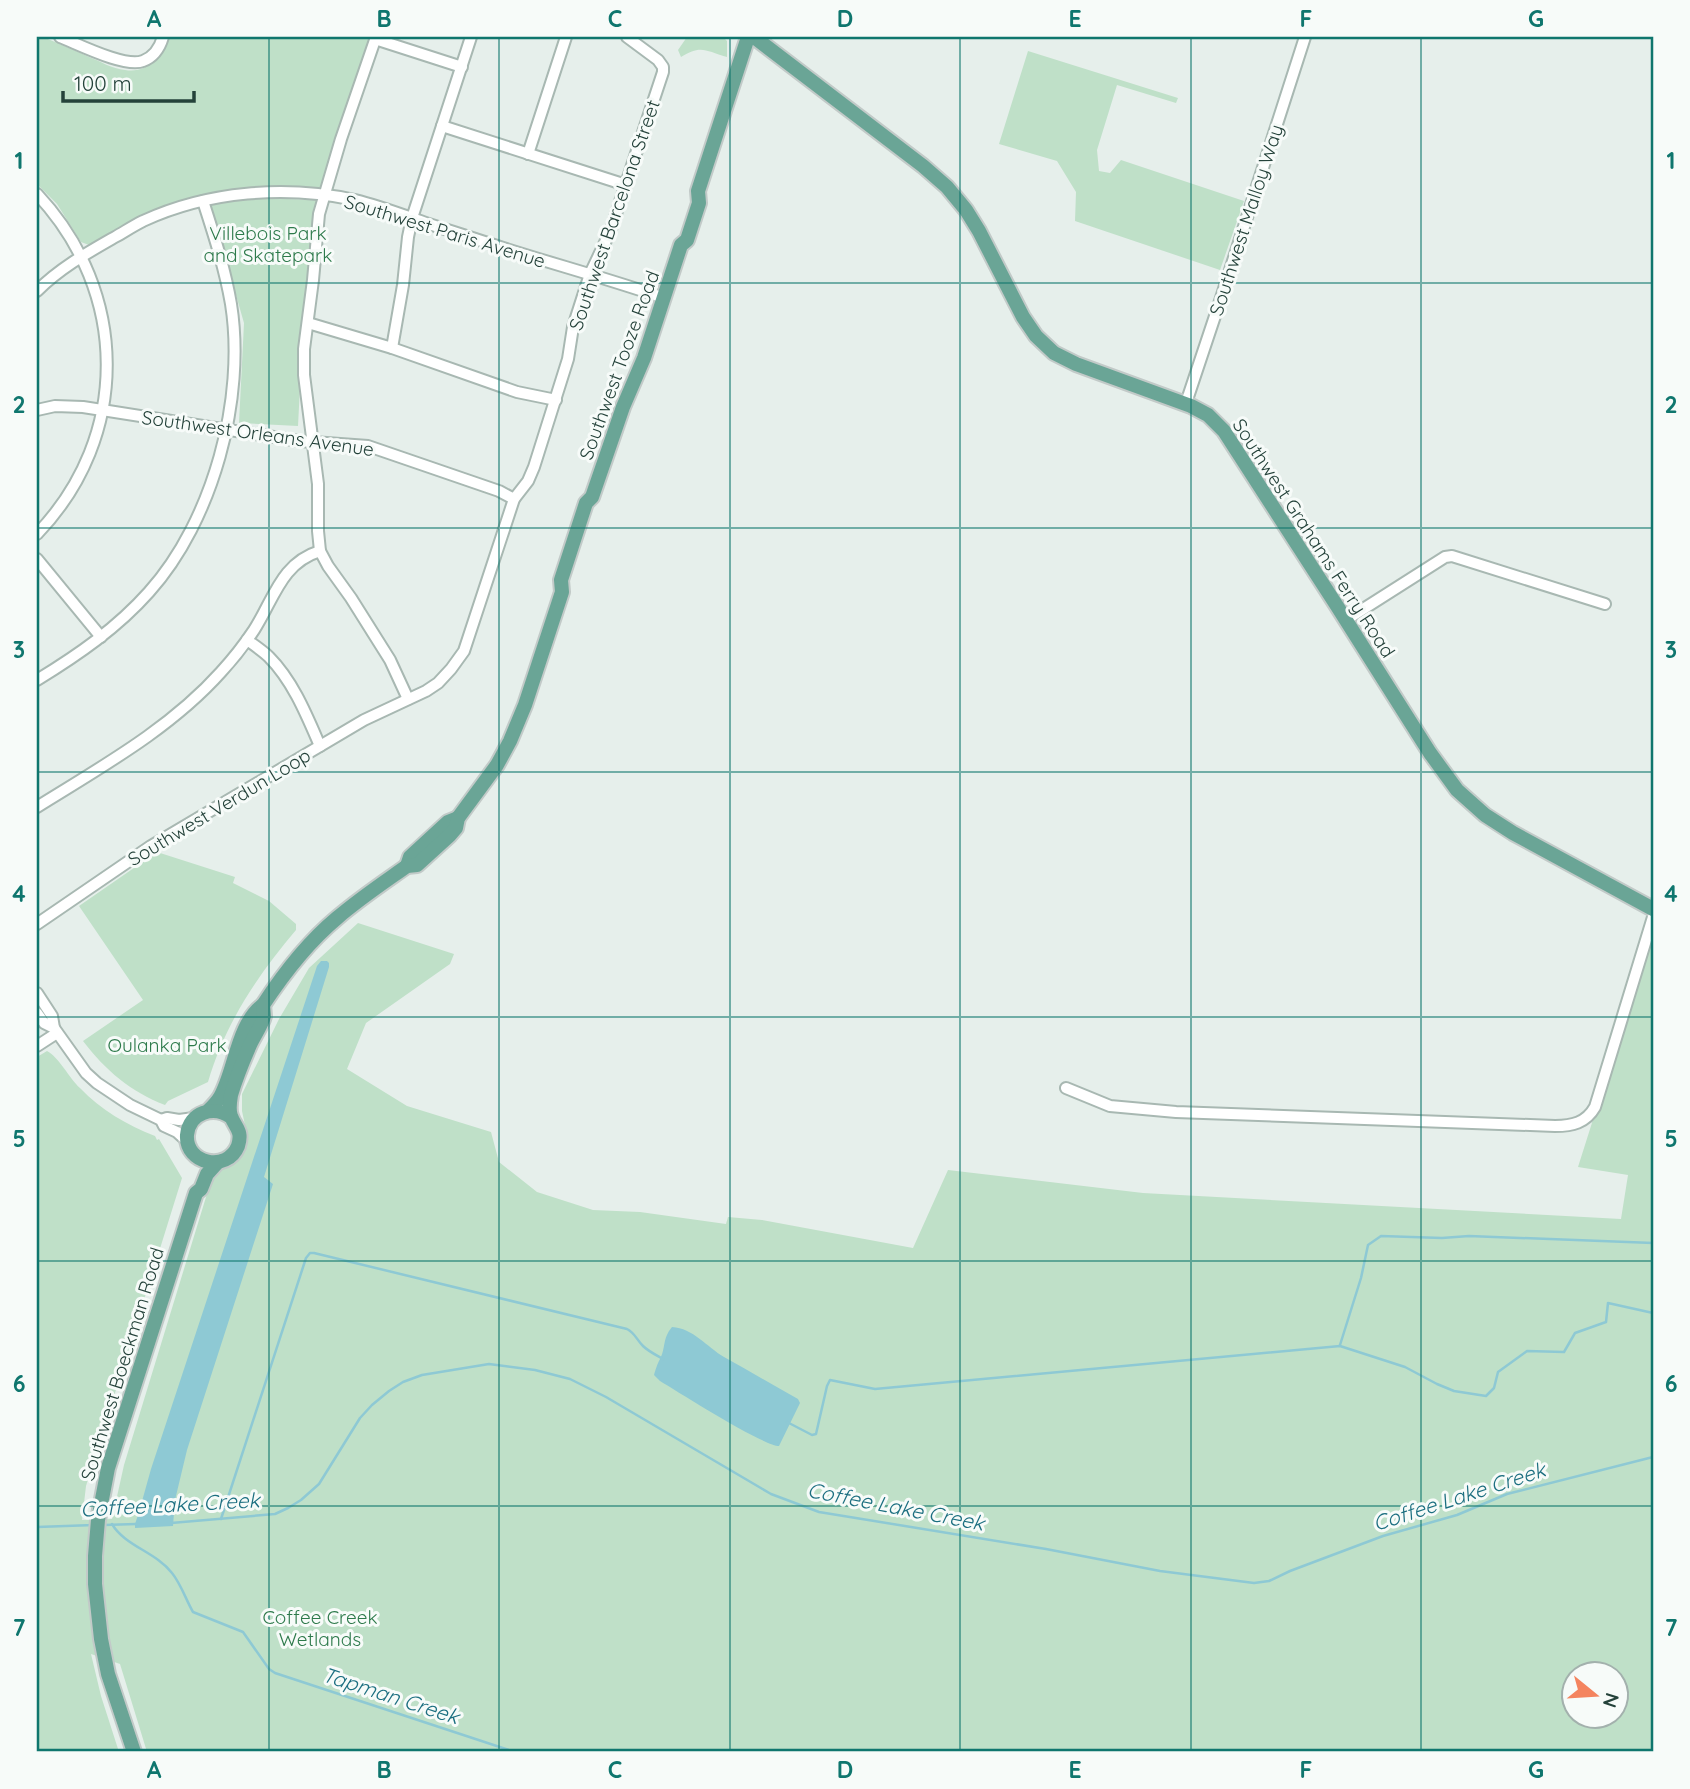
<svg xmlns="http://www.w3.org/2000/svg" width="1690" height="1789" viewBox="0 0 1690 1789" font-family="Quicksand,sans-serif">
<style>
.green{fill:#bfe0c8;fill-rule:evenodd}
.water{fill:#8ec9d4}
.lines{fill:none;stroke-linecap:round;stroke-linejoin:round}
.stream{stroke:#8ec9d4;stroke-width:2.5}
.minor-casing{stroke:#a8b8b2;stroke-width:14}
.major-casing{stroke:#c2cac8;stroke-width:18}
.minor{stroke:#fff;stroke-width:10}
.major{stroke:#6aa596;stroke-width:14}
.grid{fill:none;stroke:#0f766e;stroke-width:2;stroke-opacity:0.55}
.labels{text-anchor:middle;dominant-baseline:central;stroke-width:6;stroke-linejoin:round;paint-order:stroke}
.street-label{font-size:19px;fill:#24423a;stroke:#f7fbf9}
.park-label{font-size:19px;fill:#2d7a4b;stroke:#f7fbf9}
.water-label{font-size:21px;font-style:italic;fill:#1c6f80;stroke:#f7fbf9}
.neatline{fill:none;stroke:#0f766e;stroke-width:2.5}
.grid-label{font-size:23px;text-anchor:middle;font-weight:bold;fill:#0f766e}
</style>
<rect width="100%" height="100%" fill="#e6efeb"/>
<!-- green -->
<g class="green">
<path d="M37 37H43C58 43 74 50 89 57 100 61 112 69 125 70 147 74 162 56 167 37H370L321 189 318 190 277 189 133 221 89 245 81 242 57 204 37 184Z"/>
<path d="M687 37H723L727 41V57C706 51 701 44 681 57L678 50Z"/>
<polygon points="1028,51 1178,98 1176,103 1117,85 1097,150 1099,171 1110,173 1121,160 1244,201 1220,270 1075,221 1076,192 1057,161 999,144"/>
<polygon points="258,198 318,200 302,348 298,426 239,423 244,323 210,204"/>
<path d="M157 852 235 877 233 883 269 901 296 924V930C257 976 225 1024 208 1082L168 1101 165 1105C131 1092 105 1070 83 1041L143 1000 79 906Z"/>
<path d="M358 923 454 954 450 964 366 1023 347 1069 407 1106 491 1132 499 1162 537 1192 593 1210 640 1212 726 1224 728 1217 762 1220 913 1248 948 1170 1143 1193 1621 1219 1628 1175 1578 1167 1653 930V1752H147L120 1664 91 1654 101 1696 119 1752H37V1057L47 1051C58 1056 70 1079 80 1088 101 1110 127 1125 155 1136L157 1140 159 1139 182 1178 86 1486 82 1520 112 1519 124 1465 210 1184 217 1172 231 1165 240 1155 246 1142V1130L242 1111V1094L279 1019 309 968ZM1574 1674H1616V1716H1574Z"/>
</g>
<!-- water -->
<g class="water">
<polygon points="321,961 327,961 329,963 329,967 264,1177 273,1184 187,1450 175,1500 173,1526 135,1528 135,1524 139,1512 151,1469 317,966"/>
<path d="M672 1327C693 1328 707 1347 724 1357 749 1371 773 1385 798 1399L800 1403 779 1446C763 1446 680 1393 660 1381L654 1375C656 1368 657 1365 660 1359 666 1348 662 1339 672 1327Z"/>
</g>
<g class="lines">
<!-- stream -->
<g class="stream">
<polyline points="1340,1345 1361,1278 1368,1245 1381,1236 1442,1238 1469,1236 1653,1243"/>
<polyline points="787,1422 812,1435 816,1434 827,1386 830,1380 875,1389 1340,1346 1405,1367 1437,1384 1454,1391 1486,1396 1494,1388 1498,1372 1527,1351 1564,1352 1575,1333 1606,1322 1608,1303 1653,1313"/>
<path d="M221 1519 306 1258 310 1253H314L627 1329C635 1333 636 1339 643 1346 648 1351 656 1355 663 1359"/>
<polyline points="171,1523 275,1514 288,1508 301,1500 319,1484 360,1418 372,1405 389,1391 403,1382 422,1375 489,1364 535,1370 570,1379 606,1397 771,1494 819,1512 1046,1549 1160,1571 1254,1583 1269,1581 1290,1571 1383,1536 1457,1515 1507,1494 1653,1457"/>
<path d="M112 1524C125 1546 156 1552 172 1573 181 1584 186 1600 193 1612L243 1632 269 1669 275 1673 515 1752"/>
<polyline points="104,1525 136,1524"/>
<polyline points="37,1527 94,1525"/>
</g>
<!-- minor casing -->
<g class="minor-casing">
<g id="minor">
<path d="M60 37C78 44 125 68 143 61 154 57 160 47 163 37"/>
<polyline points="376,37 341,139 319,214 313,280 304,349 304,375 318,484 318,531 320,551 328,566 351,598 390,660 408,699"/>
<polyline points="375,39 462,67"/>
<polyline points="442,126 626,185"/>
<polyline points="528,154 566,37"/>
<path d="M37 194C129 292 131 436 37 534"/>
<path d="M37 291C60 268 87 253 115 237 124 232 133 226 143 221 208 191 285 185 355 200 380 206 403 215 426 223 450 231 473 238 497 246 553 264 609 279 664 298"/>
<polyline points="308,323 392,348 517,392 556,400"/>
<polyline points="392,348 403,285 408,237 412,218 471,37"/>
<polyline points="1186,403 1222,295 1305,37"/>
<polyline points="37,410 55,406 83,407 299,441 368,446 499,491 514,499"/>
<polyline points="37,559 101,637"/>
<polyline points="1346,620 1445,557 1452,556 1605,604"/>
<path d="M247 640C254 645 263 651 269 657 293 681 307 716 320 746"/>
<path d="M37 680C78 655 117 628 149 592 213 521 246 398 231 304 225 269 214 235 203 201"/>
<path d="M37 807C101 767 170 729 221 672 233 659 244 645 254 630 274 599 281 563 320 551"/>
<polyline points="37,924 151,846 364,720 426,691 438,683 451,669 464,651 514,499 528,481 534,467 568,359 573,327 590,274 610,232 663,72 663,67 658,60 627,37"/>
<polyline points="37,993 52,1016 54,1028"/>
<polyline points="37,1013 44,1023 54,1028 86,1073 97,1083 130,1105 161,1120 164,1126 177,1132 187,1141"/>
<polyline points="37,1046 57,1033"/>
<path d="M1066 1088 1110 1106 1176 1112 1555 1126C1572 1126 1586 1123 1595 1107L1653 917"/>
<polyline points="161,1120 167,1118 179,1120 194,1118"/>
</g>
</g>
<!-- major casing -->
<g class="major-casing">
<g id="major">
<polyline points="754,37 923,166 947,187 966,210 979,231 1023,317 1036,336 1054,353 1076,364 1191,406 1208,415 1224,431 1337,606 1430,753 1457,790 1485,815 1513,833 1653,909"/>
<polyline points="407,866 410,857 448,822 458,818"/>
<path d="M209 1110C213 1106 217 1102 220 1097 235 1071 237 1024 263 1005 284 973 307 943 337 918 359 899 383 883 407 866L417 865 450 835 456 828 458 818 497 765 510 741 525 705 562 592 561 580 586 503 592 497 623 407 644 358 681 245 687 240 699 203 698 191 748 37"/>
<path d="M231 1117C214 1105 189 1112 187 1135 185 1164 227 1173 238 1146 243 1130 235 1128 231 1116 229 1111 230 1101 231 1095 236 1078 243 1061 250 1045 254 1036 262 1025 264 1016 264 1014 263 1006 263 1005"/>
<polyline points="134,1752 108,1674 101,1639 95,1584 95,1556 98,1520 108,1468 196,1193 201,1189 207,1174 217,1163"/>
</g>
</g>
<!-- minor -->
<use href="#minor" class="minor"/>
<!-- major -->
<use href="#major" class="major"/>
</g>
<!-- grid -->
<path class="grid" d="M269 37V1752M499 37V1752M730 37V1752M960 37V1752M1191 37V1752M1421 37V1752M37 283H1653M37 528H1653M37 772H1653M37 1017H1653M37 1261H1653M37 1506H1653"/>
<g class="labels">
<!-- street labels -->
<g class="street-label">
<text transform="translate(614 215) rotate(-71)">Southwest Barcelona Street</text>
<text transform="translate(1246 220) rotate(-72)">Southwest Malloy Way</text>
<text transform="translate(445 231) rotate(17)">Southwest Paris Avenue</text>
<text transform="translate(619 365) rotate(-70)">Southwest Tooze Road</text>
<text transform="translate(258 433) rotate(8)">Southwest Orleans Avenue</text>
<text transform="translate(1314 538) rotate(57)">Southwest Grahams Ferry Road</text>
<text transform="translate(219 807) rotate(-31)">Southwest Verdun Loop</text>
<text transform="translate(122 1364) rotate(-73)">Southwest Boeckman Road</text>
</g>
<!-- park labels -->
<g class="park-label">
<text x="268" y="233">Villebois Park<tspan x="268" dy="22">and Skatepark</tspan></text>
<text x="167" y="1045">Oulanka Park</text>
<text x="320" y="1617">Coffee Creek<tspan x="320" dy="22">Wetlands</tspan></text>
</g>
<!-- water labels -->
<g class="water-label">
<text transform="translate(1459 1496) rotate(-18)">Coffee Lake Creek</text>
<text transform="translate(170 1504) rotate(-3)">Coffee Lake Creek</text>
<text transform="translate(896 1506) rotate(11)">Coffee Lake Creek</text>
<text transform="translate(391 1695) rotate(18)">Tapman Creek</text>
</g>
</g>
<!-- border -->
<rect width="1690" height="1789" fill="none" stroke="#f7fbf9" stroke-width="77"/>
<!-- north arrow -->
<g transform="translate(1595 1695) rotate(108)"><circle r="33" fill="#f7fbf9" stroke="#a3b1ad" stroke-width="2"/>
<path d="M0-5L12 26L0 18L-12 26Z" fill="#f4845f"/>
<text y="-10" font-size="19" font-weight="bold" text-anchor="middle" fill="#24423a">N</text>
</g>
<!-- scale -->
<path d="M63 91v10h131v-10" fill="none" stroke="#24423a" stroke-width="3.5"/>
<text x="74" y="91" font-size="21" fill="#24423a" stroke="#f7fbf9" stroke-width="5" paint-order="stroke">100 m</text>
<rect x="38" y="38" width="1614" height="1712" class="neatline"/>
<g class="grid-label">
<text x="154" y="27">A</text>
<text x="384" y="27">B</text>
<text x="615" y="27">C</text>
<text x="845" y="27">D</text>
<text x="1075" y="27">E</text>
<text x="1306" y="27">F</text>
<text x="1536" y="27">G</text>
<text x="19" y="169">1</text>
<text x="1671" y="169">1</text>
<text x="19" y="413">2</text>
<text x="1671" y="413">2</text>
<text x="19" y="658">3</text>
<text x="1671" y="658">3</text>
<text x="19" y="902">4</text>
<text x="1671" y="902">4</text>
<text x="19" y="1147">5</text>
<text x="1671" y="1147">5</text>
<text x="19" y="1392">6</text>
<text x="1671" y="1392">6</text>
<text x="19" y="1636">7</text>
<text x="1671" y="1636">7</text>
<text x="154" y="1778">A</text>
<text x="384" y="1778">B</text>
<text x="615" y="1778">C</text>
<text x="845" y="1778">D</text>
<text x="1075" y="1778">E</text>
<text x="1306" y="1778">F</text>
<text x="1536" y="1778">G</text>
</g>
</svg>
